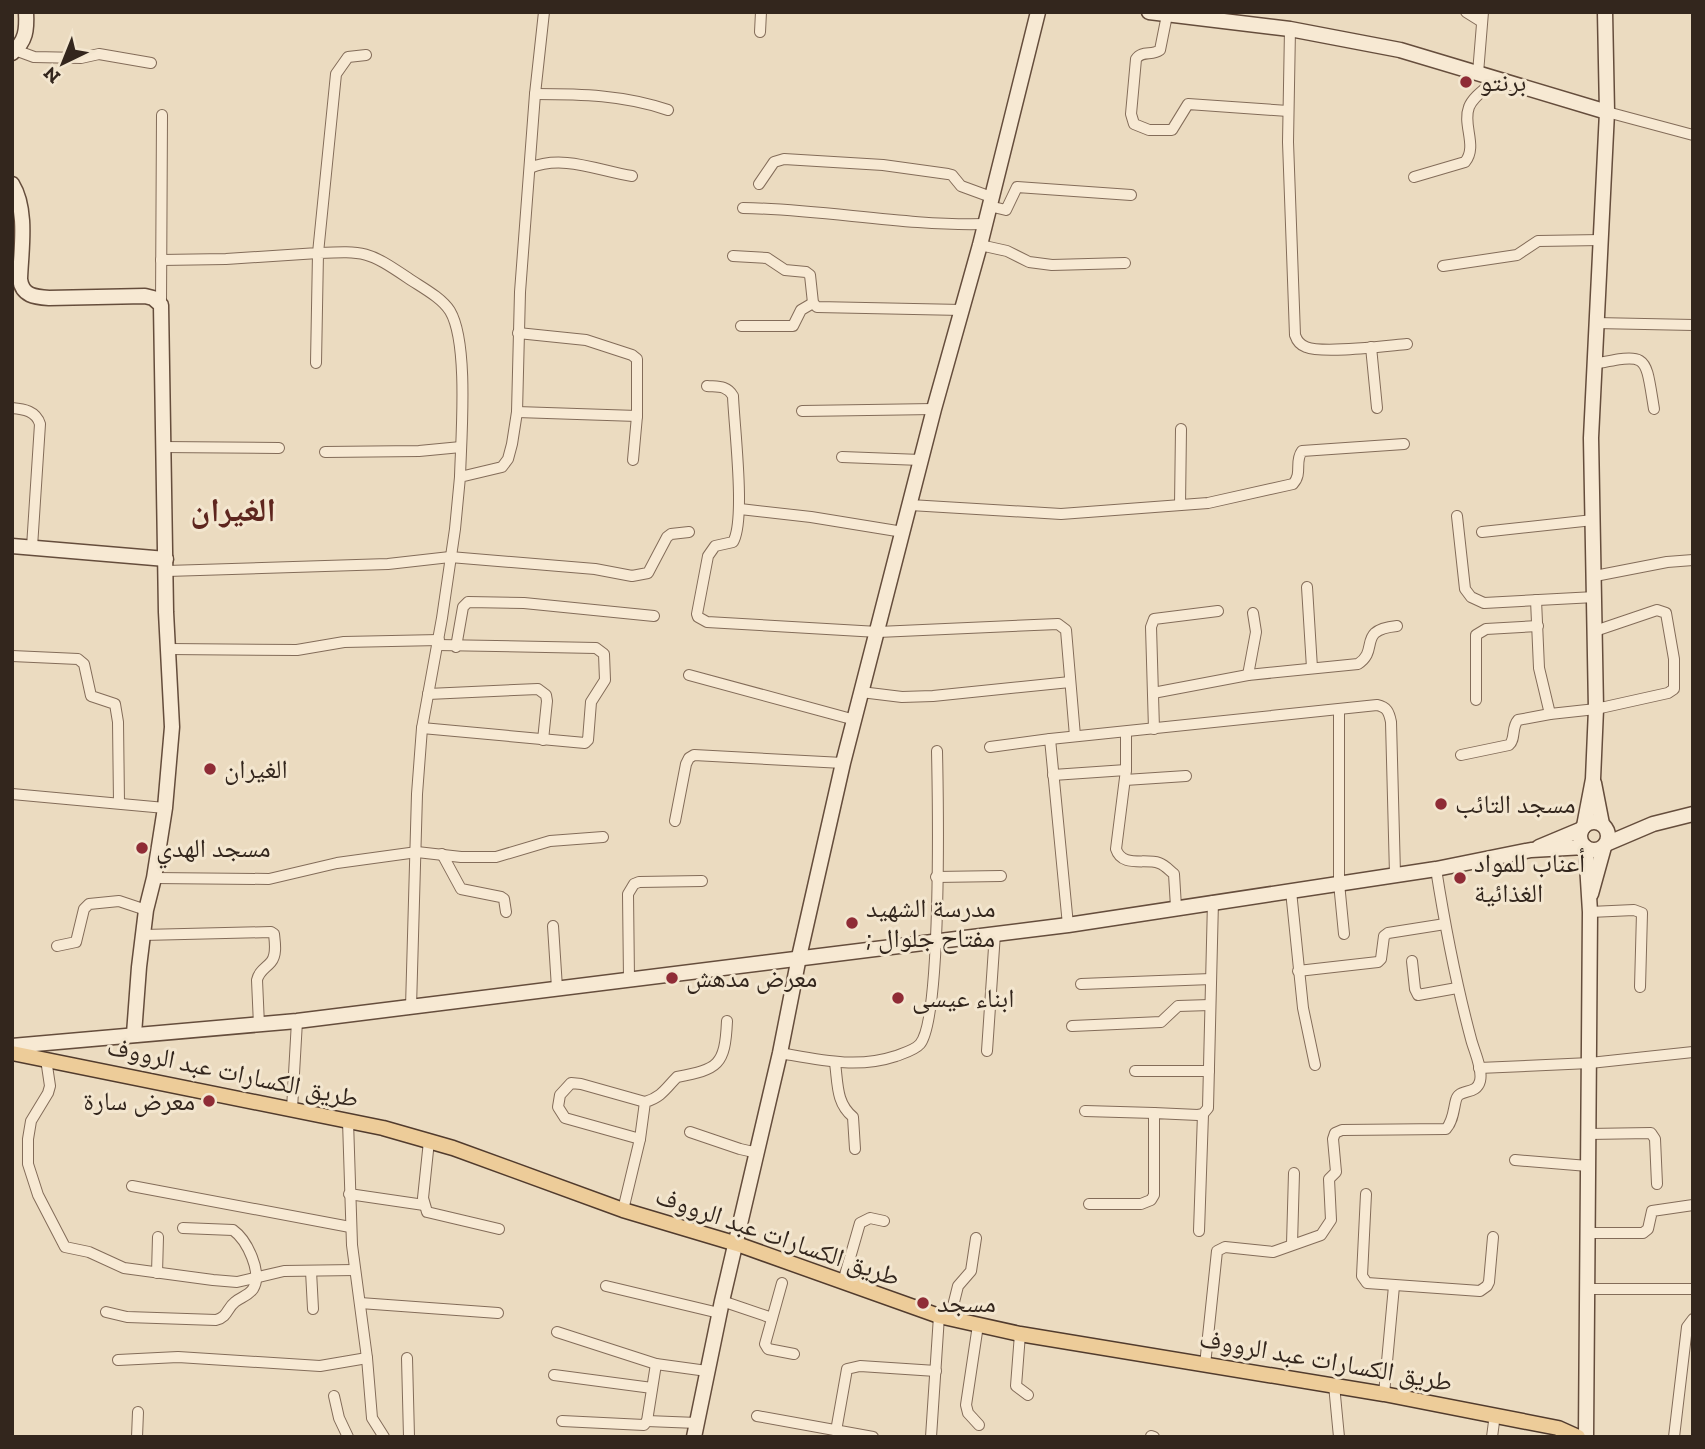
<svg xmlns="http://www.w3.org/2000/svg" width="1705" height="1449" viewBox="0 0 1705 1449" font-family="'Zilla Slab','Noto Naskh Arabic',serif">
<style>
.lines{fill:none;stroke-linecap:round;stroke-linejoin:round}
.street-casing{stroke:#836c59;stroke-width:12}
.secondary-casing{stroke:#654d3c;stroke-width:17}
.primary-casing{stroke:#513b2d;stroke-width:17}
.street{stroke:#f7e9d3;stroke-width:10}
.secondary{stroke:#f7e9d3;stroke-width:14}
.primary{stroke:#edcc99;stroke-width:14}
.poi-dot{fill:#8f2c36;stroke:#f3e6cf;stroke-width:2.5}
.labels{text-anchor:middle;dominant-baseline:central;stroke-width:6;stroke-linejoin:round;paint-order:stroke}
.poi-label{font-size:26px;fill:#33261d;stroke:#f3e6cf;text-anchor:start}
.street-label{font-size:26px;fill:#33261d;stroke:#f3e6cf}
.district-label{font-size:33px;font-weight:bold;fill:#5e261f;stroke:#f3e6cf}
</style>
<rect width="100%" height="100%" fill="#ebdbc0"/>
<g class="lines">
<!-- street casing -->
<g class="street-casing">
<g id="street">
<polyline points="1466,12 1482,22"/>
<path d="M1167 15 1160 50C1152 56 1142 50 1136 59L1131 114 1134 124 1149 130H1172L1188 104 1288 111"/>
<path d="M1290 29 1288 142 1295 335C1297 341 1300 345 1306 347 1323 354 1385 346 1407 344"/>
<polyline points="760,32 761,12"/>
<polyline points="15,50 34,57 81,58 99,54 151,63"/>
<polyline points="1478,73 1483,12"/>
<path d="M535 94C581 94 624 95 668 110"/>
<polyline points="1607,112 1693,135"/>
<path d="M530 168C563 154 599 171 632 176"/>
<path d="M1414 177 1465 162C1478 146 1462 125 1469 107 1473 96 1488 87 1496 79"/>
<polyline points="759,184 774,162 784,159 883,165 948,174 952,175 961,186 991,197"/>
<polyline points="989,206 1006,210 1017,187 1131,195"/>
<path d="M743 208C823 209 903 226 984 224"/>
<polyline points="980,245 1007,251 1029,262 1052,265 1125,263"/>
<polyline points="733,256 767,258 785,270 806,272 810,275 813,303 817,307 962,310"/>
<polyline points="161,260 226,259 318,253 336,74 348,57 366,55"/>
<polyline points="1443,266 1517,255 1538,241 1601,240"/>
<polyline points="161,305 162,115"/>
<polyline points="1596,323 1693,325"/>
<polyline points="741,326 793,326 801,310 813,303"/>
<polyline points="518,333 586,340 632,355 637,359 637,416 633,460"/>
<polyline points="1371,347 1377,408"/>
<path d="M316 363 318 253C365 251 368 251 408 278 421 287 441 297 450 311 469 343 461 438 460 477"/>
<path d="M1594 364C1649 353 1645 354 1654 409"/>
<path d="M707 386C717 387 727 385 733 396 734 426 746 520 733 542L715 546 708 556 697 614 698 617 707 622 878 632 1058 624 1066 630 1075 736"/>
<path d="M12 408C24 409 36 411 40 424L32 547"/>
<polyline points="802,411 934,409"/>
<polyline points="517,412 637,416"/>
<polyline points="162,447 279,448"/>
<polyline points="325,452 419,451 461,447"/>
<polyline points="842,457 921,460"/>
<path d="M910 505 1061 514 1208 503 1293 484C1303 473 1294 462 1302 451L1404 444"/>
<polyline points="1180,505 1181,429"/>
<polyline points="740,509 811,517 903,532"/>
<polyline points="1457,516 1465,589 1471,597 1484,603 1595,597"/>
<polyline points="1482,532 1593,520"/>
<polyline points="167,571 388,564 450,557 595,569 632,576 648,573 667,537 671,534 689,532"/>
<polyline points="1595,576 1667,562 1693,560"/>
<polyline points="1307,587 1312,668"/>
<polyline points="1536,600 1539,668 1550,714"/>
<polyline points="456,647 463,607 468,602 524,603 654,616"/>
<polyline points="169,649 297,650 344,642 439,640"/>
<polyline points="12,656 78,659 84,664 91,696 115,704 118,722 119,802"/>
<polyline points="689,675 855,720"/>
<polyline points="1248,675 1256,632 1253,613"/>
<polyline points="861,692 902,697 933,696 1070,682"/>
<path d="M1153 693 1248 675 1358 664C1380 650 1356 630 1397 626"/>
<polyline points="428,694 538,689 546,695 547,701 543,740"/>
<polyline points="1476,700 1476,635 1486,629 1538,626"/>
<polyline points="1339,711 1339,883 1344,934"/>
<polyline points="422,728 585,743 588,740 591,702 605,680 604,654 596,648 438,645"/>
<polyline points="1154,729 1151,627 1154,619 1218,611"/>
<path d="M1126 732V770L1116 849C1122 868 1145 858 1159 863 1165 865 1169 870 1174 874L1176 907"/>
<path d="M1050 739 1377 705C1387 707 1389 712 1391 722L1395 874"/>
<polyline points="990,747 1050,739 1068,925"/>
<path d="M1461 755 1509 745C1516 739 1511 728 1518 720L1550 714 1596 709 1668 693 1674 689V659L1666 613 1657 610 1595 631"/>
<polyline points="1053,775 1126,770"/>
<polyline points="1125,780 1186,776"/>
<polyline points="12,794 165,808"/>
<polyline points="675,821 686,764 689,758 694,755 843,763"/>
<polyline points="442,854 461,889 501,897 504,899 506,912"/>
<polyline points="936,877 1001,876"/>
<polyline points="154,878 269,879 337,863 417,852 461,857 496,857 550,841 603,837"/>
<polyline points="1291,891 1303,1008 1315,1065"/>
<polyline points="1590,912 1634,910 1642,913 1640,987"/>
<polyline points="553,926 557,988"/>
<path d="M143 935 271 932 274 934C275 943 277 955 271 962 265 969 259 971 257 980L259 1025"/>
<polyline points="57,946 76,942 84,909 89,904 119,901 146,910"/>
<polyline points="1412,961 1415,989 1418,995 1457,988"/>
<polyline points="1298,971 1378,962 1381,959 1384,936 1388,933 1445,924"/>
<polyline points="629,979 628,894 634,884 639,882 702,881"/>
<polyline points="1081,984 1211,979"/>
<polyline points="411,1007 417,794 422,728 442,618 455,529 460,477 502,467 508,459 512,444 517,412 520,292 535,94 544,12"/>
<polyline points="1072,1026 1161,1022 1178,1006 1210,1005"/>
<polyline points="987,1051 995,933"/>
<path d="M780 1053C820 1060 857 1069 896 1056 904 1053 915 1050 920 1044 942 1018 938 797 937 751"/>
<polyline points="46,1059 50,1086 48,1093 31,1121 28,1139 28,1164 38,1195 65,1247 89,1252 124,1268 213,1280 237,1282 284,1271 355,1270"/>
<path d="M835 1063C838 1084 836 1103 853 1117L855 1149"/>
<polyline points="1479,1068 1590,1063 1693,1052"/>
<polyline points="1135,1071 1209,1071"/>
<polyline points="292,1109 297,1021"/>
<polyline points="1085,1111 1154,1113"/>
<polyline points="348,1121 352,1245 367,1358 372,1418 384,1437"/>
<polyline points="690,1132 740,1149 758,1153"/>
<polyline points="1588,1134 1651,1133 1655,1139 1657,1184"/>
<polyline points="640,1139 565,1118 558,1107 560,1095 571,1083 581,1084 645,1102"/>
<polyline points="429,1141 423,1198 427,1212 499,1229"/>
<polyline points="1515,1160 1588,1166"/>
<polyline points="132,1186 350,1227"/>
<polyline points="349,1194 424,1205"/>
<polyline points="1366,1194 1362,1276 1367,1283 1480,1291 1487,1286 1489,1282 1493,1237"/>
<polyline points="1089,1204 1141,1204 1151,1200 1154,1195 1154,1113 1198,1115 1203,1114 1208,1108 1213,901"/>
<path d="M623 1210 640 1139 645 1102C662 1097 666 1088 677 1077 718 1069 725 1066 727 1021"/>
<polyline points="1199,1231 1203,1114"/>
<polyline points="1588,1233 1643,1233 1648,1229 1652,1211 1693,1205"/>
<polyline points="1292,1244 1294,1173"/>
<polyline points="311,1271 313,1309"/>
<polyline points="157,1273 158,1237"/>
<polyline points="843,1282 860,1223 870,1218 884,1221"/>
<polyline points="782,1283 765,1344 768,1349 794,1354"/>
<polyline points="606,1286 719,1313"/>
<polyline points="1588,1289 1693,1289"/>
<polyline points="722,1301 772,1318"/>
<polyline points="360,1303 498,1313"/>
<path d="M106 1312 127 1317 216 1320C228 1317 227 1308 235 1302 241 1297 248 1296 253 1289 263 1273 247 1240 233 1230L183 1228"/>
<polyline points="950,1318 958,1286 971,1271 976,1238"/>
<polyline points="978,1325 966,1405 968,1413 979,1425"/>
<polyline points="557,1332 656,1364 707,1371"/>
<polyline points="1020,1334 1016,1386 1028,1395"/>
<polyline points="407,1358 409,1437"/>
<polyline points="118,1360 178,1357 320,1366 367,1358"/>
<path d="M1205 1365 1217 1251 1225 1247 1273 1252 1321 1235 1331 1220 1329 1179 1336 1172 1333 1139 1335 1133 1342 1130 1446 1129C1456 1118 1453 1099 1459 1095 1465 1090 1477 1093 1480 1081 1483 1069 1474 1051 1471 1039 1456 983 1445 926 1436 869"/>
<polyline points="554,1375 652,1388"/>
<polyline points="1334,1385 1339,1437"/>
<polyline points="1384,1394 1394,1286"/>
<polyline points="334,1396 339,1418 348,1437"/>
<polyline points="757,1416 873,1437"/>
<polyline points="562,1421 644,1425 647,1421 656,1364"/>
<polyline points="647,1421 697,1423"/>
<polyline points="836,1431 847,1369 860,1366 936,1371"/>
<polyline points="1151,1436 1154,1437"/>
<polyline points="137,1437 138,1412"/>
<polyline points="931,1437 939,1316"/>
<polyline points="1492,1437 1495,1414"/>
<polyline points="1674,1437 1687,1327 1693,1319"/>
</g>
</g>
<!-- secondary casing -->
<g class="secondary-casing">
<g id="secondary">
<polyline points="1149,12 1290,29 1400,50 1607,112"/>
<path d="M12 53C26 41 27 30 26 12"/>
<path d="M12 184C28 210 21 250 20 279 22 296 35 297 49 298L145 296 153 298 161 305 166 612 172 727 165 808 154 878 146 910 139 967 134 1034"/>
<polyline points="12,546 166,559"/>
<polyline points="1594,783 1602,824"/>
<circle cx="1594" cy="836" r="14"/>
<polyline points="1584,826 1593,779 1596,709 1591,438 1607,112 1605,12"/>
<polyline points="1606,844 1653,824 1693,814"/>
<polyline points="1539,847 1582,829"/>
<polyline points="1586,848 1590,912 1586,1437"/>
<polyline points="1591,894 1604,847"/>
<polyline points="12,1046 297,1021 1068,925 1436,869 1531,850 1585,847"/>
<polyline points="694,1437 722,1301 780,1053 799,957 843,763 934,409 980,245 1038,12"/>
</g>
</g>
<!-- primary casing -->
<g class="primary-casing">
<polyline id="primary" points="12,1053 383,1128 453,1148 623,1210 737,1244 939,1316 1020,1334 1384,1394 1558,1428 1578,1437"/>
</g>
<!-- street -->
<use href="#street" class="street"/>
<!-- secondary -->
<use href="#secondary" class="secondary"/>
<!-- primary -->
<use href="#primary" class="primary"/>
</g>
<!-- markers -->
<g class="poi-dot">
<circle cx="1466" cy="82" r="7"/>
<circle cx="210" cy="769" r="7"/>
<circle cx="1441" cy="804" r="7"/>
<circle cx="142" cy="848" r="7"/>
<circle cx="1460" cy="878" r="7"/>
<circle cx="852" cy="923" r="7"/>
<circle cx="672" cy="978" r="7"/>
<circle cx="898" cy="998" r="7"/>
<circle cx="209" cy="1101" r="7"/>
<circle cx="923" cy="1303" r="7"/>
</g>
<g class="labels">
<!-- poi labels -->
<g class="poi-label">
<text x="1480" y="82">برنتو</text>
<text x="224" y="769">الغيران</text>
<text x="1455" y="804">مسجد التائب</text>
<text x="156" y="848">مسجد الهدي</text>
<text x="1474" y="863">أعناب للمواد<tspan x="1474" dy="30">الغذائية</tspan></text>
<text x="866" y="908">مدرسة الشهيد<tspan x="866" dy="30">; مفتاح جلوال</tspan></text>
<text x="686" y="978">معرض مدهش</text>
<text x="912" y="998">ابناء عيسى</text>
<text x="195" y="1101" text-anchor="end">معرض سارة</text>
<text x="937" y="1303">مسجد</text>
</g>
<!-- street labels -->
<g class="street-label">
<text transform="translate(233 1072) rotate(12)">طريق الكسارات عبد الرووف</text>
<text transform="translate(778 1236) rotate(19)">طريق الكسارات عبد الرووف</text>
<text transform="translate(1326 1360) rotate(10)">طريق الكسارات عبد الرووف</text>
</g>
<!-- district labels -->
<g class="district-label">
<text x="233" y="509">الغيران</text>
</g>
</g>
<!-- border -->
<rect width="1705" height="1449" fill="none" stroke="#33261d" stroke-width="28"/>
<!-- north arrow -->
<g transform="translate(63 63) rotate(223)" stroke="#f3e6cf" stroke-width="5" paint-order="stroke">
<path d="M0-5L12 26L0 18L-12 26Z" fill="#33261d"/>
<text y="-10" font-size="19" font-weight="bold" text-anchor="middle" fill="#33261d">N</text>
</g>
</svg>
